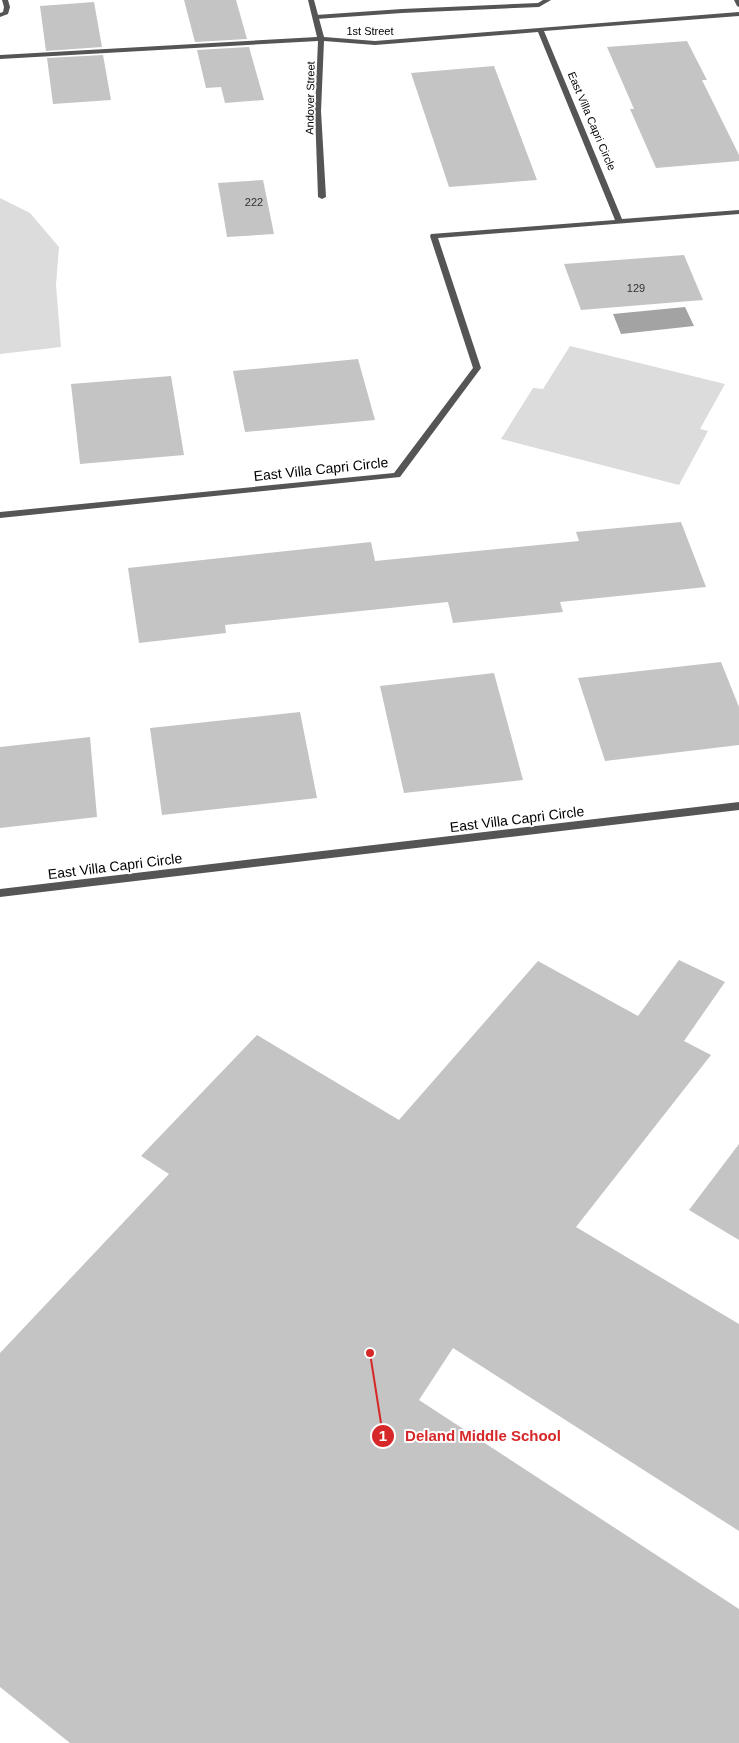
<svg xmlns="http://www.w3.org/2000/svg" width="739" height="1743" viewBox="0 0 739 1743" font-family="Helvetica,sans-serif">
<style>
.green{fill:#dcdcdc}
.water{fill:#a3a3a3}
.building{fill:#c4c4c4}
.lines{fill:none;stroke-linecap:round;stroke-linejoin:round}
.lane{fill:#555;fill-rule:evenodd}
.street{fill:#555;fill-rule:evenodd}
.labels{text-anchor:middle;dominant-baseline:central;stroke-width:4;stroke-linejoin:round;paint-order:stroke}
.far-street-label{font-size:11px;fill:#000;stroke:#fff}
.number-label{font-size:11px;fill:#313131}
.street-label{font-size:14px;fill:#000;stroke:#fff}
.leader{fill:none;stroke:#d62828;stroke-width:2}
.callout-dot{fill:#d62828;stroke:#fff;stroke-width:2}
.mark-label{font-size:15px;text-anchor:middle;font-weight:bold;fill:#fff}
.callout-label{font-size:15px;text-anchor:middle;font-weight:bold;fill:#d62828;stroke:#fff;stroke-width:4;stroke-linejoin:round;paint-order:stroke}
</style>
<rect width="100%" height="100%" fill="#fff"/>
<!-- green -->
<g class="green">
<polygon points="0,198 30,213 59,247 56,285 61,347 0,354"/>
<polygon points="570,346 725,384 700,429 708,431 679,485 501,439 533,388 543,389"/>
</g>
<!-- water -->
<polygon class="water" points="685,307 694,326 621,334 613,314"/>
<!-- building -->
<g class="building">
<polygon points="184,0 236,0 247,39 195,42"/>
<polygon points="94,2 102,47 46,51 40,6"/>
<polygon points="687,41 707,80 702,80 739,155 739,161 656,168 630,109 634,109 607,47"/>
<polygon points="249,47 264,100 225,103 221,87 206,88 197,50"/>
<polygon points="103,55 111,100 53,104 47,58"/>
<polygon points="494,66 537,180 449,187 411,73"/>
<polygon points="263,180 274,234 227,237 218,183"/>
<polygon points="684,255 703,300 581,310 564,264"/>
<polygon points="358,359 375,420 245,432 233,371"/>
<polygon points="171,376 184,455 80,464 71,384"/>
<polygon points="681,522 706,587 560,602 563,612 453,623 448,602 225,625 226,633 139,643 128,568 371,542 375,561 579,541 576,532"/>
<polygon points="721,662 739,707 739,745 605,761 578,678"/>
<polygon points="494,673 523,780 404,793 380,686"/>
<polygon points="300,712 317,798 162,815 150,728"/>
<polygon points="90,737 97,817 0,828 0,747"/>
<polygon points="679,960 725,982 684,1041 711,1055 576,1227 739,1324 739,1531 453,1348 419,1400 739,1609 739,1743 70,1743 0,1687 0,1353 169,1174 141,1156 257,1035 399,1120 538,961 638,1016"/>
<polygon points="739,1144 739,1240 689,1210"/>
</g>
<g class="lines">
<!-- lane -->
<g class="lane">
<polygon points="2,0 8,0 10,7 8,14 0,17 0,13 3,12 4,7"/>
<polygon points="543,0 551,0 539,7 402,13 316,19 313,17 316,15 402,9 538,3"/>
</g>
<!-- street -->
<g class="street">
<polygon points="308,0 314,0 324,37 375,41 739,12 739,16 544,31 622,219 739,210 739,214 438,238 481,368 400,477 0,518 0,512 394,473 473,368 430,236 431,234 615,220 538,32 375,45 324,41 321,111 326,197 322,199 318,197 315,111 318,41 0,59 0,55 317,37"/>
<polygon points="734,0 739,0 739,7 737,6"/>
<polygon points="739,802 739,810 0,897 0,889"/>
</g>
</g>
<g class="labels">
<!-- far-street labels -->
<g class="far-street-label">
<text x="370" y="31">1st Street</text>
<text transform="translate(310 98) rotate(-89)">Andover Street</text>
<text transform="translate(592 121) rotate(67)">East Villa Capri Circle</text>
</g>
<!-- number labels -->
<g class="number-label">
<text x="254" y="202">222</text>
<text x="636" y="288">129</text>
</g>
<!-- street labels -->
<g class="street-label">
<text transform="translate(321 469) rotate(-6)">East Villa Capri Circle</text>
<text transform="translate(517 819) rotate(-7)">East Villa Capri Circle</text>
<text transform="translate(115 866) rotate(-7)">East Villa Capri Circle</text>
</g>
</g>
<!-- callouts -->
<path class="leader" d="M370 1353L383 1436"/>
<g class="callout-dot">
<circle cx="370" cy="1353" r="5"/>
<circle cx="383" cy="1436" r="12"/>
</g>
<g class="mark-label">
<text x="383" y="1441">1</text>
</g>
<g class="callout-label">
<text x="483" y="1441">Deland Middle School</text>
</g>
</svg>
